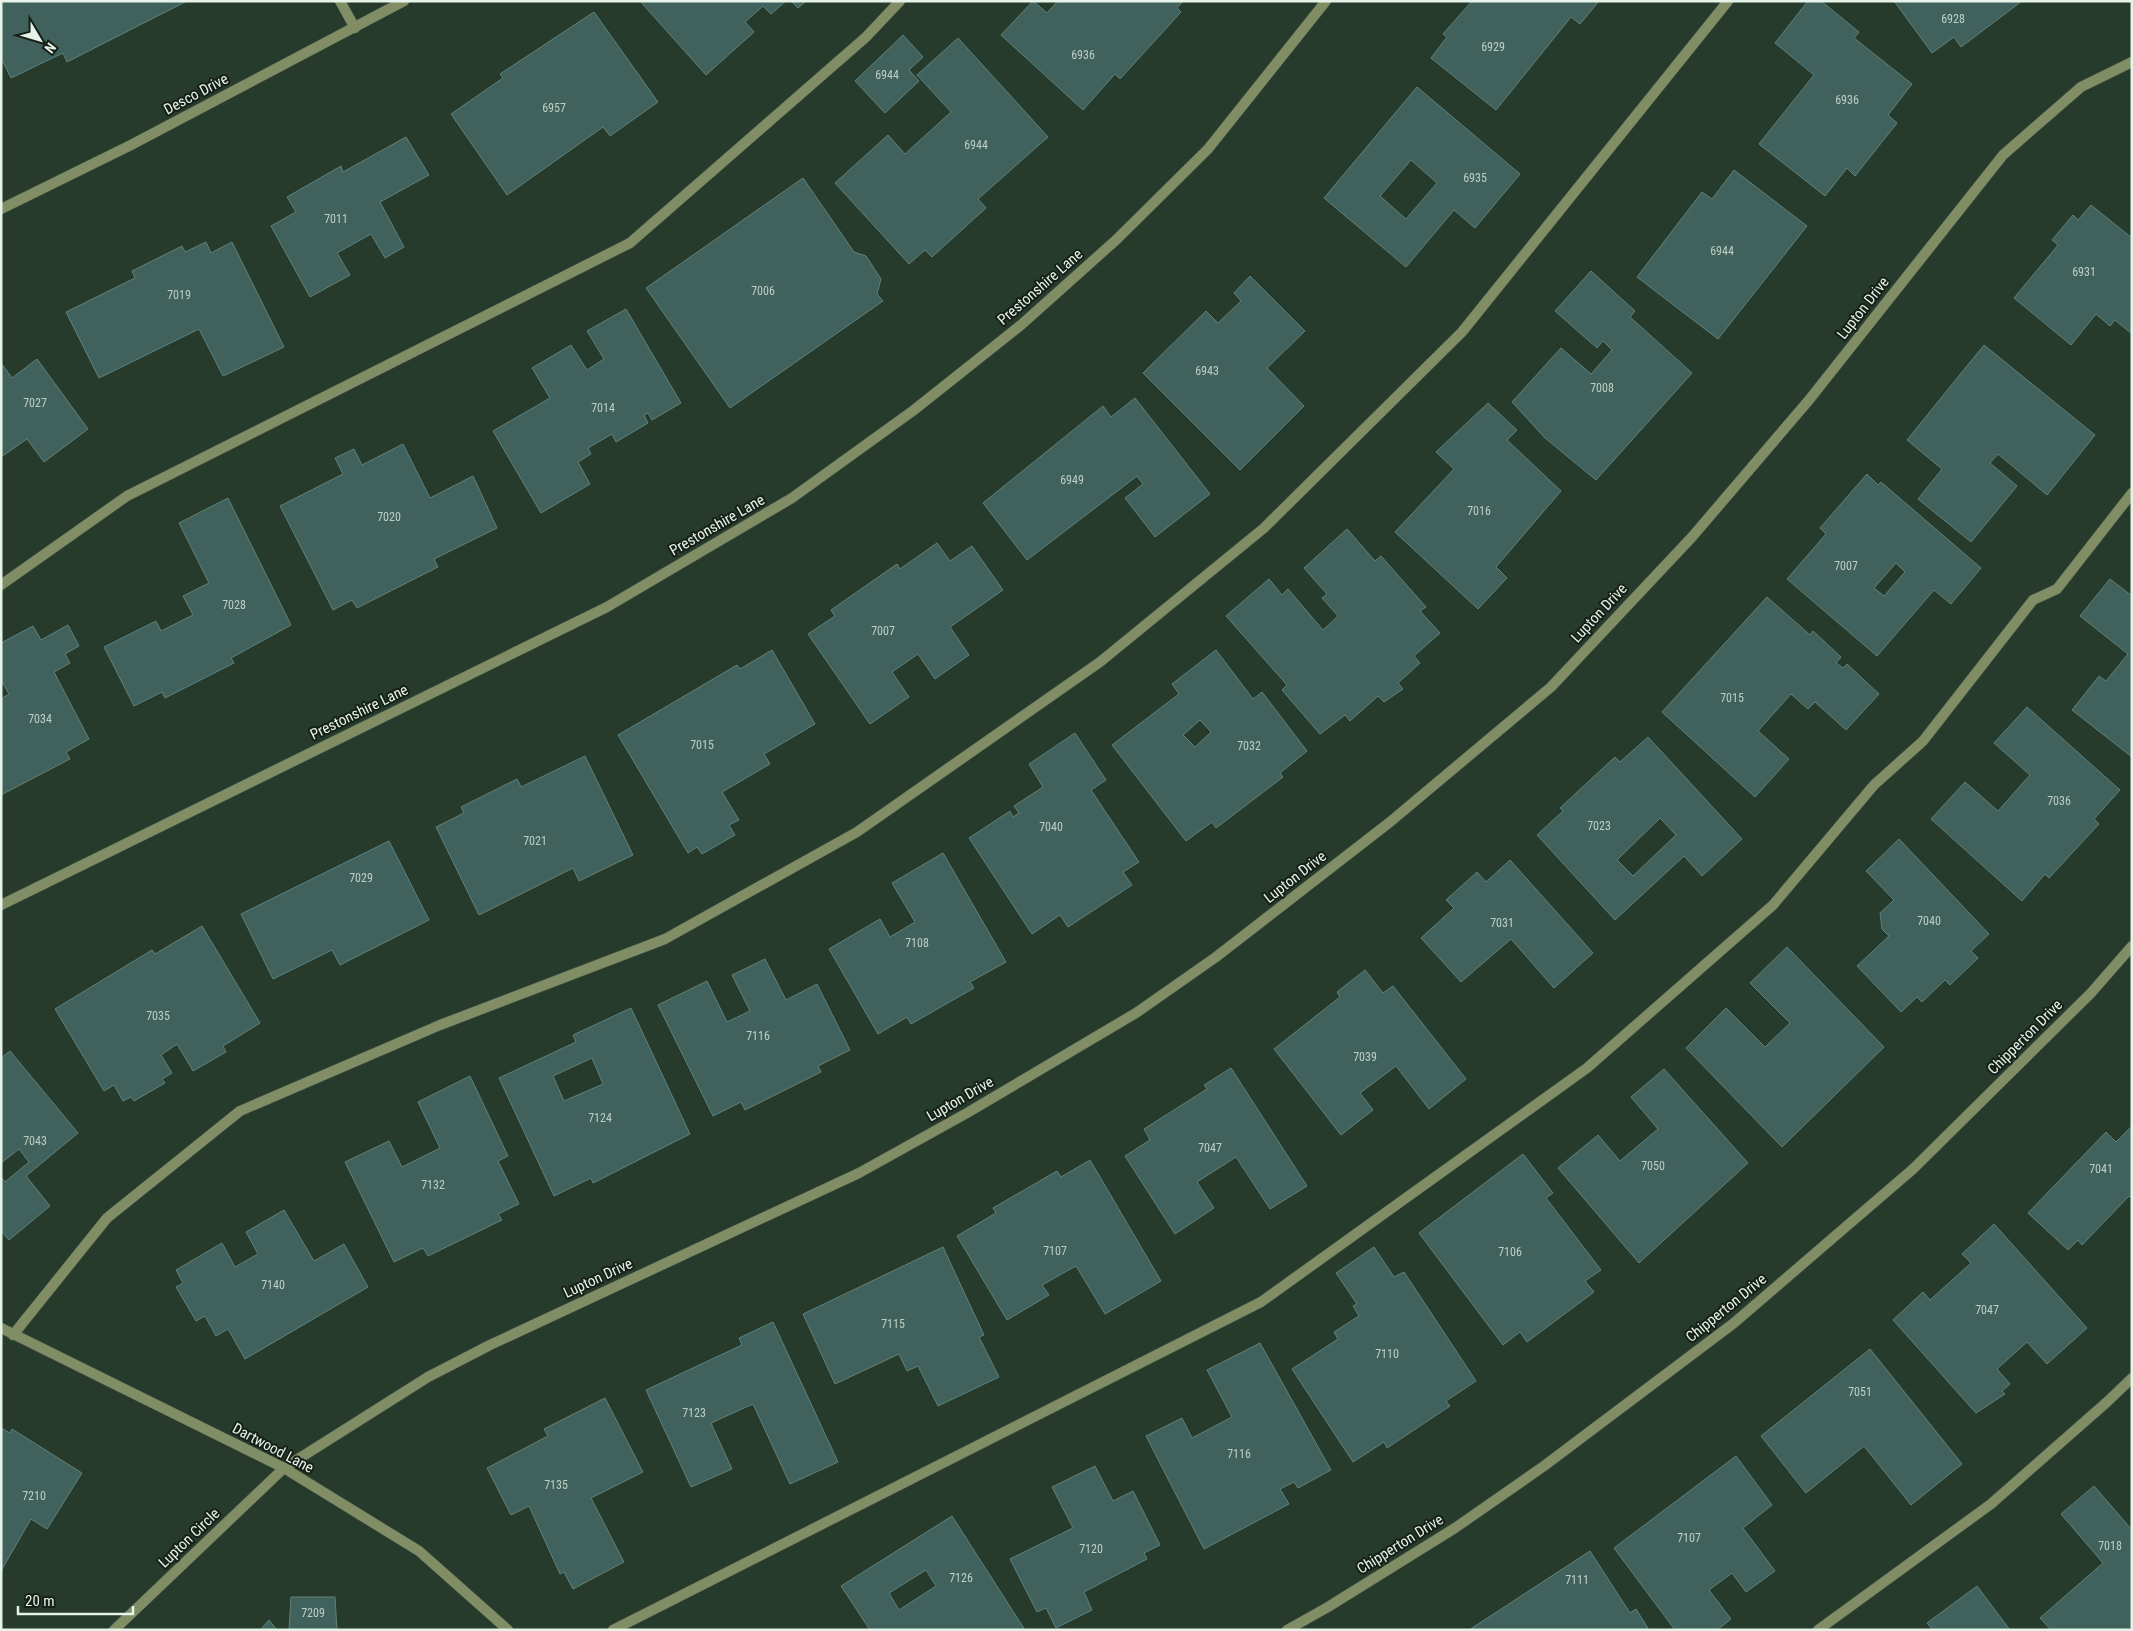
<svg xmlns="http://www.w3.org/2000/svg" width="2133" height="1631" viewBox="0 0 2133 1631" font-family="'Roboto Condensed',sans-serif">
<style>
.building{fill:#41625c;stroke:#60827b;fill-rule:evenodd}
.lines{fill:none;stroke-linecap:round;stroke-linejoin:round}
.lane-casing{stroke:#455849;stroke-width:11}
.street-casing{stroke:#455849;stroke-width:11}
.lane{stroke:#818d65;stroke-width:10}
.street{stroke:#818d65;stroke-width:10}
.labels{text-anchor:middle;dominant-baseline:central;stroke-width:4;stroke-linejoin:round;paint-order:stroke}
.number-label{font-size:12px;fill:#bdcfc5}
.street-label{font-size:15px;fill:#e6f3e8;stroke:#162018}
</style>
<rect width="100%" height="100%" fill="#263b2b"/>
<!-- building -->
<g class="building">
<polygon points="1,1 187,1 67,62 63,53 11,78 1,58"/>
<polygon points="640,1 786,1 771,14 763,6 745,22 754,32 706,75"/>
<polygon points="791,1 806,1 798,8"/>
<polygon points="1033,1 1047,13 1058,1 1183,1 1177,8 1181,12 1120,79 1115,74 1083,110 1001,35"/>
<polygon points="1472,1 1599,1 1580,24 1571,17 1496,110 1431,58 1447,37 1443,34"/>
<polygon points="1808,1 1821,1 1859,32 1854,38 1912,84 1888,115 1897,123 1855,176 1847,168 1825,196 1759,144 1814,75 1775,43"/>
<polygon points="1894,1 2022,1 1961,47 1954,37 1932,53"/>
<polygon points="594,12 658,102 610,136 603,127 507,195 451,114 503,78 500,74"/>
<polygon points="903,35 923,57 909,70 919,81 885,113 855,81"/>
<polygon points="958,38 1048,137 978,199 986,208 932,257 925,250 909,264 835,183 888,135 905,154 951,112 917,75"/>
<path d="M1417 87 1520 174 1475 228 1454 210 1406 267 1324 198ZM1411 160 1437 183 1406 219 1380 196Z"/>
<polygon points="406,137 429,175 380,202 404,247 385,258 371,234 337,253 350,275 310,297 271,226 296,212 287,197 341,166 343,172"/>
<polygon points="1734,170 1807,226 1718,339 1637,277 1702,192 1712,199"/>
<polygon points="803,178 854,252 866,256 881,279 877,294 883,301 730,408 646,288"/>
<polygon points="2091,205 2132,238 2132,334 2115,320 2110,326 2096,314 2071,345 2014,298 2058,245 2052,240 2073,215 2078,220"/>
<polygon points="206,242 211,253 232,242 284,347 223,376 199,329 99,378 66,312 135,278 132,271 182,246 185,252"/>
<polygon points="1591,271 1635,311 1630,317 1692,373 1596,480 1545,438 1512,402 1561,348 1591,374 1612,350 1603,341 1597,348 1555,311"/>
<polygon points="1250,276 1305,331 1267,368 1304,406 1240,470 1143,373 1206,311 1218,323 1241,301 1234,293"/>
<polygon points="626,309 681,403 652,420 648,413 644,415 648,423 616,442 612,434 588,448 591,454 578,462 590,484 541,513 493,431 550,398 532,368 571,345 587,370 604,359 587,331"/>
<polygon points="1984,345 2095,435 2047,495 1998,454 1990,463 2017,486 1971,542 1918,499 1942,469 1907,440"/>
<polygon points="37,359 88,429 44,462 27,439 1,457 1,363 12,378"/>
<polygon points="1135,398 1210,494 1155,537 1125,498 1143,484 1137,476 1027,560 983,503 1103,406 1111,417"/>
<polygon points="1488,403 1517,430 1507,440 1561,491 1496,567 1507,578 1478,609 1395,532 1454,469 1436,452"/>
<polygon points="403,444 430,498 473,476 497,528 434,559 438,567 357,608 352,600 333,610 280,506 343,474 335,458 354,449 362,465"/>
<path d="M1867 474 1878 485 1881 482 1981 568 1951 604 1934 590 1877 656 1787 579 1826 534 1820 528ZM1896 563 1905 572 1884 596 1874 588Z"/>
<polygon points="228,498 291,625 231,658 234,663 165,698 162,692 134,706 104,647 156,621 161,631 193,615 183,596 209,583 179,523"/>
<polygon points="1347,529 1375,561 1381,556 1426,607 1420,611 1440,633 1414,656 1420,663 1398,683 1403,689 1384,702 1378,696 1350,721 1345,715 1320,734 1282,690 1287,685 1226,616 1269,579 1282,595 1288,589 1323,630 1338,616 1322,598 1327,594 1304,568"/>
<polygon points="937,543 950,561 972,546 1003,590 950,627 969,655 935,679 918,654 892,672 909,697 870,724 808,634 835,616 831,610 897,564 900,569"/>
<polygon points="2110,579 2132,596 2132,757 2072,710 2099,676 2106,681 2128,654 2080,616"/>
<polygon points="1767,597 1810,635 1813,631 1841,657 1836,663 1843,668 1847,664 1879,694 1846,730 1815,702 1808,709 1791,694 1758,731 1789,759 1755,797 1662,712"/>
<polygon points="68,625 79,646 65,654 70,663 54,672 89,739 66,752 70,759 1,795 1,699 9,694 1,680 1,643 33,626 41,640"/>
<polygon points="772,650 815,724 764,754 770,764 722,792 739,820 729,825 735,835 702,854 697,847 688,853 618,735 737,665 740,669"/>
<path d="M1216 650 1253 699 1262 692 1307 751 1280 773 1283 777 1216 828 1212 822 1186 841 1112 745 1179 694 1172 684ZM1200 720 1211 732 1195 747 1183 735Z"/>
<polygon points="2027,707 2120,790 2094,819 2099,824 2049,878 2045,874 2022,901 1931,819 1965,782 1998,811 2030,775 1994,743"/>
<polygon points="1075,733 1106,780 1091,790 1139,862 1123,872 1132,885 1068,927 1060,915 1032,934 969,838 1010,811 1013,817 1019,813 1014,806 1043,787 1029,764"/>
<path d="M1648 737 1742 839 1702 876 1684 856 1615 920 1537 835 1563 811 1560 808 1615 757 1620 762ZM1660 818 1676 835 1633 876 1617 860Z"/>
<polygon points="585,756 633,855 579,881 573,868 479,915 436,827 464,813 461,807 517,779 521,787"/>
<polygon points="1899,839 1989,934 1971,951 1978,958 1950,985 1945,980 1922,1002 1917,997 1901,1012 1857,966 1889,936 1882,929 1880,913 1894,900 1866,871"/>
<polygon points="389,841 429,920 340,965 332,950 273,979 241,914"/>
<polygon points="943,853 1006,962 970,982 974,988 911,1024 907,1017 878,1034 829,949 880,919 890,937 915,922 892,883"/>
<polygon points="1510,860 1593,953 1554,988 1511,939 1461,982 1421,938 1454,908 1446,900 1477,872 1486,882"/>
<polygon points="202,926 260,1023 223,1046 226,1052 193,1071 177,1044 161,1055 172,1073 162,1079 165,1083 134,1101 131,1097 123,1101 114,1085 104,1091 55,1009 152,950 155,954"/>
<polygon points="1787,947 1884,1047 1782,1147 1686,1048 1726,1008 1765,1047 1790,1023 1750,983"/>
<polygon points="765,959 786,1000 817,984 850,1050 818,1066 821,1072 745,1110 741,1102 713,1116 658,1005 707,981 727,1022 750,1011 732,975"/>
<polygon points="1365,970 1383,993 1393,986 1466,1079 1429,1109 1396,1066 1360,1093 1373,1110 1341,1135 1274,1049 1340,997 1337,992"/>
<path d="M631 1008 690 1134 593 1183 591 1178 554 1196 499 1078 576 1042 573 1035ZM592 1058 603 1084 564 1101 553 1076Z"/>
<polygon points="10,1051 78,1133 26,1176 50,1206 9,1240 1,1231 1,1177 5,1182 29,1162 19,1149 1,1163 1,1058"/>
<polygon points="1231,1068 1307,1186 1270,1209 1236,1157 1197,1182 1214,1208 1175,1234 1125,1156 1150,1140 1144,1129 1207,1089 1204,1085"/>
<polygon points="1664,1069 1748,1163 1639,1263 1558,1168 1598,1135 1620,1161 1658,1129 1631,1097"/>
<polygon points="470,1076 508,1156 498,1161 519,1204 498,1214 502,1220 428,1256 423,1248 394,1262 345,1162 389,1141 402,1167 440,1148 418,1102"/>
<polygon points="2132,1126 2132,1199 2129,1196 2082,1245 2078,1240 2068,1250 2028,1213 2106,1132 2116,1142"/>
<polygon points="1523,1154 1553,1193 1546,1198 1601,1270 1585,1281 1594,1292 1527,1342 1520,1332 1503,1345 1419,1233"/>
<polygon points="1090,1160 1161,1281 1105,1314 1076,1266 1042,1285 1049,1295 1007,1320 957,1236 996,1213 993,1208 1057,1171 1061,1177"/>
<polygon points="284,1210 314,1261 344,1244 368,1287 245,1359 228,1329 216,1336 205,1316 196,1321 176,1287 183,1283 176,1270 222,1243 235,1267 258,1254 246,1232"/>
<polygon points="1994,1224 2087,1328 2047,1364 2027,1342 1997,1369 2010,1384 2002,1391 2005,1394 1976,1413 1893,1320 1923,1292 1930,1300 1971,1263 1962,1254"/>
<polygon points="943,1247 984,1335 979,1337 999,1377 938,1406 918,1366 907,1371 899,1354 835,1384 803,1314"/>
<polygon points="1374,1247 1394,1277 1404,1272 1476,1381 1446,1401 1450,1406 1387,1448 1384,1442 1353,1462 1292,1369 1338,1339 1334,1332 1359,1316 1353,1306 1357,1304 1336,1273"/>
<polygon points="773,1322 838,1462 790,1484 753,1404 711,1423 732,1469 691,1487 646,1390 742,1345 739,1338"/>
<polygon points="1260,1343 1331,1470 1298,1488 1294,1482 1280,1489 1289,1504 1204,1549 1146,1436 1182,1418 1192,1438 1232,1417 1207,1370"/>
<polygon points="1870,1349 1962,1464 1911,1505 1864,1446 1806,1493 1761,1436"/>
<polygon points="605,1398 643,1472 591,1498 624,1562 573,1589 564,1572 560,1574 529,1506 511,1515 487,1468 548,1436 544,1429"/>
<polygon points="1,1428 10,1433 12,1429 82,1473 47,1529 31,1519 1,1571"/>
<polygon points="1736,1456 1772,1505 1743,1528 1775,1571 1746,1592 1732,1573 1709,1590 1731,1619 1717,1630 1675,1630 1614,1548"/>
<polygon points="1095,1466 1113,1501 1133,1491 1160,1545 1144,1553 1147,1559 1084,1592 1092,1610 1056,1628 1046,1608 1037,1612 1010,1559 1073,1528 1052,1487"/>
<polygon points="2094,1486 2132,1530 2132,1630 2051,1630 2040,1618 2103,1563 2061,1514"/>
<path d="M952 1516 1025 1630H870L841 1586ZM926 1570 936 1586 899 1610 889 1593Z"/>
<polygon points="1590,1551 1630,1613 1636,1609 1649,1630 1469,1630"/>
<polygon points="1977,1586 2010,1630 1933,1630 1927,1623"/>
<polygon points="291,1597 335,1597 337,1630 289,1630"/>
<polygon points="269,1620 277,1630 260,1630"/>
</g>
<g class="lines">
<!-- lane casing -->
<g class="lane-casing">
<g id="lane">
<polyline points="1,585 127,496 630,243 866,37 900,1"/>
<polyline points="13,1335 107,1218 240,1111 440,1025 665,939 857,832 1100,662 1264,528 1462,332 1728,1"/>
<polyline points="613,1630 1261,1302 1587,1068 1773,905 1874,785 1923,741 2033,600 2057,589 2132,493"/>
<polyline points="1818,1630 1991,1504 2107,1402 2132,1378"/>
</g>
</g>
<!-- street casing -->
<g class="street-casing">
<g id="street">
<polyline points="340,1 355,28"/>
<polyline points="1,209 131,145 404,1"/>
<polyline points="1,905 607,607 792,498 914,410 1021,325 1116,240 1208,149 1326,1"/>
<polyline points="1,1328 284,1468 419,1551 508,1630"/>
<polyline points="114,1630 284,1468 428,1377 490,1345 859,1173 967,1113 1136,1013 1216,957 1390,822 1551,687 1692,537 1809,400 2003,155 2081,87 2132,62"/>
<polyline points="1287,1630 1328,1607 1455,1528 1544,1466 1734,1323 1913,1169 2091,993 2132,946"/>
</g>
</g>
<!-- lane -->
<use href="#lane" class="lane"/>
<!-- street -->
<use href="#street" class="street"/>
</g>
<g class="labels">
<!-- number labels -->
<g class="number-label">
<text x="1953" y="19">6928</text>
<text x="1493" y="47">6929</text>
<text x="1083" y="55">6936</text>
<text x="887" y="75">6944</text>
<text x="1847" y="100">6936</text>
<text x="554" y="108">6957</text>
<text x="976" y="145">6944</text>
<text x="1475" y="178">6935</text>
<text x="336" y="219">7011</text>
<text x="1722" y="251">6944</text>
<text x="2084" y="272">6931</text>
<text x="763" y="291">7006</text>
<text x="179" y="295">7019</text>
<text x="1207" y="371">6943</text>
<text x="1602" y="388">7008</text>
<text x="35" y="403">7027</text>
<text x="603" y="408">7014</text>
<text x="1072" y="480">6949</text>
<text x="1479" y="511">7016</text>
<text x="389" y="517">7020</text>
<text x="1846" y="566">7007</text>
<text x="234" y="605">7028</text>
<text x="883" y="631">7007</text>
<text x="1732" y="698">7015</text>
<text x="40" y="719">7034</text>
<text x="702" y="745">7015</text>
<text x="1249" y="746">7032</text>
<text x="2059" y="801">7036</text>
<text x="1599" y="826">7023</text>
<text x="1051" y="827">7040</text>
<text x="535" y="841">7021</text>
<text x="361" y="878">7029</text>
<text x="1929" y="921">7040</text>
<text x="1502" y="923">7031</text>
<text x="917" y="943">7108</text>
<text x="158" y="1016">7035</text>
<text x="758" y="1036">7116</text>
<text x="1365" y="1057">7039</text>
<text x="600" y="1118">7124</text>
<text x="35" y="1141">7043</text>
<text x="1210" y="1148">7047</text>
<text x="1653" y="1166">7050</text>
<text x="2101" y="1169">7041</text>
<text x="433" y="1185">7132</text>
<text x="1055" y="1251">7107</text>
<text x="1510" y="1252">7106</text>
<text x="273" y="1285">7140</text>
<text x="1987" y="1310">7047</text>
<text x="893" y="1324">7115</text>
<text x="1387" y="1354">7110</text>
<text x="1860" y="1392">7051</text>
<text x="694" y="1413">7123</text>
<text x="1239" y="1454">7116</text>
<text x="556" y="1485">7135</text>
<text x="34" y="1496">7210</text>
<text x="1689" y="1538">7107</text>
<text x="2110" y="1546">7018</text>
<text x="1091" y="1549">7120</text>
<text x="961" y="1578">7126</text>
<text x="1577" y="1580">7111</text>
<text x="313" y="1613">7209</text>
</g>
<!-- street labels -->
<g class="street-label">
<text transform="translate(196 94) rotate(-28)">Desco Drive</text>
<text transform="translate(1040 287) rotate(-41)">Prestonshire Lane</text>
<text transform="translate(1863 308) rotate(-52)">Lupton Drive</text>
<text transform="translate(717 525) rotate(-30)">Prestonshire Lane</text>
<text transform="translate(1599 613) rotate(-47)">Lupton Drive</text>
<text transform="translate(359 712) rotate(-26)">Prestonshire Lane</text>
<text transform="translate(1295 877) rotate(-38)">Lupton Drive</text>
<text transform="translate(2025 1037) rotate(-45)">Chipperton Drive</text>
<text transform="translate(960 1099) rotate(-30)">Lupton Drive</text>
<text transform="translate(598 1278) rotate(-25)">Lupton Drive</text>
<text transform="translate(1726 1308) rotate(-39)">Chipperton Drive</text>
<text transform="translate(273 1448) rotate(28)">Dartwood Lane</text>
<text transform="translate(189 1538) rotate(-44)">Lupton Circle</text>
<text transform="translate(1400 1544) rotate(-32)">Chipperton Drive</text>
</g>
</g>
<!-- border -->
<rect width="2133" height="1631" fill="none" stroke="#e6f3e8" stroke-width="5"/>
<!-- north arrow -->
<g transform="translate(40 40) rotate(128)" stroke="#162018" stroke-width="4" paint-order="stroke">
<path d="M0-4L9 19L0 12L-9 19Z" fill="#e6f3e8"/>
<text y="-8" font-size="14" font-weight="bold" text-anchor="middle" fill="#e6f3e8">N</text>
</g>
<!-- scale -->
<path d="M18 1606v8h115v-8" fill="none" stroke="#e6f3e8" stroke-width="2.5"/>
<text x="25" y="1606" font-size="15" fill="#e6f3e8" stroke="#162018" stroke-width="4" paint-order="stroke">20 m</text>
</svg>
